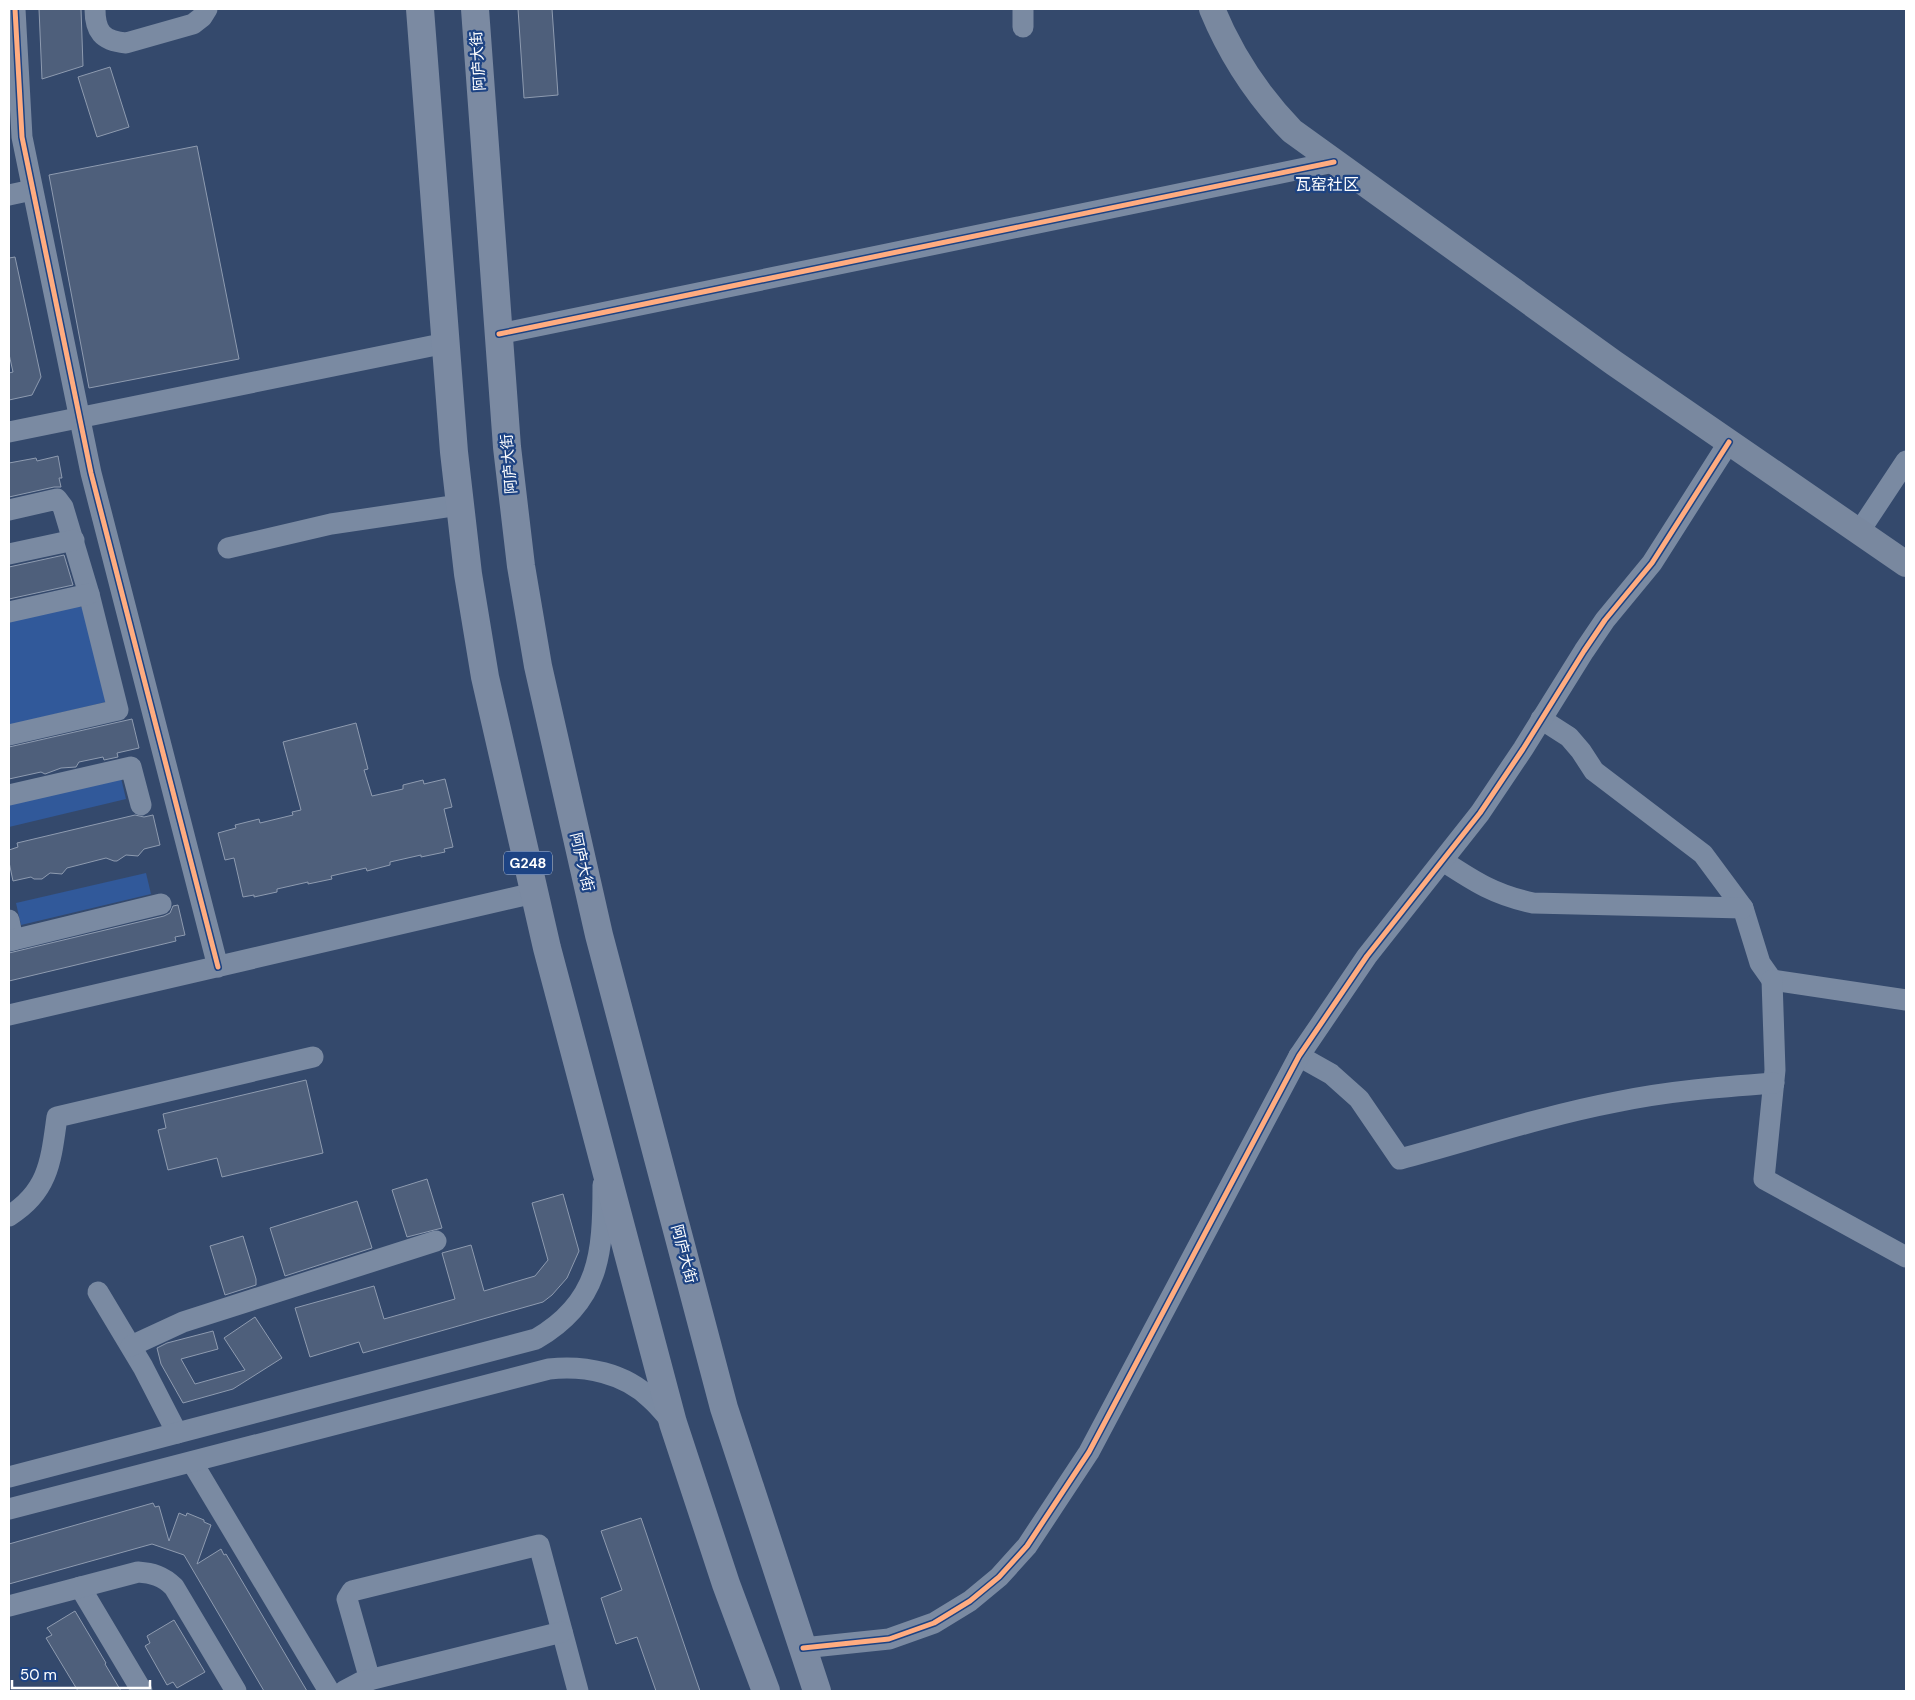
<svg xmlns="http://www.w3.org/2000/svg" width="1915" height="1700" viewBox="0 0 1915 1700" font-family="'DM Sans','Noto Sans SC',sans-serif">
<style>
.green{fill:#31599a}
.building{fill:#4e5f7b;stroke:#8e9bb0}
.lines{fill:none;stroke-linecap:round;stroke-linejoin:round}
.minor{stroke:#7a8aa2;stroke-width:21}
.major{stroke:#79889f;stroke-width:26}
.highway{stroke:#7b8aa2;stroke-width:28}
.cycleway-casing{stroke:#1d4383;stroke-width:8}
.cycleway{stroke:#ffac80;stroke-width:5}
.labels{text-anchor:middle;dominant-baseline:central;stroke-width:4.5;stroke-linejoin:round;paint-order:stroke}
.shield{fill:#1d4383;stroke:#bbc7da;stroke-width:1}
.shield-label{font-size:14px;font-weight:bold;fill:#fff}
.street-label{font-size:15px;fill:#fff;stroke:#1d4383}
.neighbourhood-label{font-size:16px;fill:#fff;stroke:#1d4383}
</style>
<rect width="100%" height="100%" fill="#34496c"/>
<!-- green -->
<g class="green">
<polygon points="79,606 83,608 106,702 9,725 9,622"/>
<polygon points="121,778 126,799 9,827 9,805"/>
<polygon points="146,873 151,894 21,925 16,903"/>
</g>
<!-- building -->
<g class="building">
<polygon points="39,9 81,9 83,66 42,79"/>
<polygon points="518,9 552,9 558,95 524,98"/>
<polygon points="110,67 129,127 97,137 78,77"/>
<polygon points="197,146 239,359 89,388 49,175"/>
<polygon points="15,257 41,377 32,395 9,400 9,373 13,372 9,354 9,258"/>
<polygon points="58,456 62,478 59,478 61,487 54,487 9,497 9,463 36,458 37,461"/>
<polygon points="64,555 73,585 9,599 9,567"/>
<polygon points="132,719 139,748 117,753 118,757 104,760 103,757 79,762 76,767 61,768 45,774 41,772 9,779 9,747"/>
<polygon points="356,723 368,769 364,770 372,796 403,789 403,785 423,780 424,784 445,779 452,807 444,809 453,847 444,849 445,852 421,857 421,855 390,862 390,865 367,871 366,868 331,876 332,879 308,884 308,882 277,889 277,892 254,897 254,895 243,897 234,858 225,860 218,833 236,828 235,825 259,819 260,823 293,815 292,812 301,810 283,742"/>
<polygon points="135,815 144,817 153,815 160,845 144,849 138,856 126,855 117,861 114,861 106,858 67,868 62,874 50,873 42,879 34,879 31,877 13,881 9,862 9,850 18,847 17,843"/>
<polygon points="178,905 185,935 175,937 176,941 9,981 9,953 164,916 170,913 173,906"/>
<polygon points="306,1080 323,1153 222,1177 217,1158 168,1170 158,1130 166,1128 163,1114"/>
<polygon points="427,1179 442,1228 407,1237 392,1190"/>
<polygon points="563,1194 579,1251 567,1278 552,1295 543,1302 363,1353 359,1342 310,1357 295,1308 374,1286 384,1319 455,1299 442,1253 471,1245 484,1291 535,1276 548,1260 532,1203"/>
<polygon points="357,1201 372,1248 285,1276 270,1228"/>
<polygon points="243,1236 256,1279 256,1285 225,1295 210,1246"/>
<polygon points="255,1317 282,1358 233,1389 183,1403 161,1364 157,1348 167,1343 213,1331 218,1349 181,1359 195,1384 245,1370 224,1338"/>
<polygon points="153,1503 155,1507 159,1506 169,1541 179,1513 186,1516 187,1513 204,1520 204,1522 211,1525 197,1564 221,1549 224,1555 226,1554 307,1691 264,1691 184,1555 152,1544 9,1584 9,1544"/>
<polygon points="641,1518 700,1691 656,1691 637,1637 616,1644 601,1598 622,1590 601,1531"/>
<polygon points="75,1611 106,1663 105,1664 121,1691 78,1691 46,1638 52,1635 47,1628"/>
<polygon points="174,1620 205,1672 177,1688 173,1682 167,1685 145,1646 150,1643 147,1636"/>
</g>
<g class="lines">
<!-- minor -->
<g class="minor">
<polyline points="15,9 22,137 91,473 218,967"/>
<path d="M95 9C95 31 102 41 126 43L193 24 202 17 207 9"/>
<polyline points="1023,27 1023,9"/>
<polyline points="9,195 32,190"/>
<polyline points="499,334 1334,162"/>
<polyline points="9,432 446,343"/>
<polyline points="9,510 57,499 63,507 89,594 118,710 9,735"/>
<polyline points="1859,532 1906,461"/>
<polyline points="228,548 331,524 459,505"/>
<polyline points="9,554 74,540"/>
<polyline points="9,612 89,594"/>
<polyline points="1541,719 1569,737 1581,751 1594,771 1703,854 1743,908 1760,963 1772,980 1906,1000"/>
<polyline points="9,795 131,767 141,805"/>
<path d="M1443 861C1475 882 1495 895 1533 903L1743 908"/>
<polyline points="9,920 13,940"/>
<polyline points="9,941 161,904"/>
<polyline points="1772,980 1775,1070 1764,1179 1906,1257"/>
<polyline points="9,1015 534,893"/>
<path d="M1299 1056 1331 1074 1359 1099 1400 1159C1471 1140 1543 1116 1616 1102 1668 1091 1721 1087 1774 1083"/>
<path d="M9 1216C49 1191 51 1160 57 1117L313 1057"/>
<polyline points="98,1292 143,1367 177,1433"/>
<polyline points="131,1346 183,1322 436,1241"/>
<polyline points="192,1462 329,1691"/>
<path d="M9 1477 536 1339C600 1302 603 1253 603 1185"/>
<path d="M9 1509 549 1369C585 1365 625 1373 651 1399 659 1406 665 1414 672 1422"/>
<polyline points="80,1587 142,1691"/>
<path d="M9 1606 138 1572C152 1573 163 1576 174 1587L236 1691"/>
<polyline points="803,1648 889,1639 934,1623 970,1601 999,1577 1027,1546 1089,1452 1299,1056 1367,956 1480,813 1523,749 1584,651 1605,620 1652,563 1729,442"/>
<polyline points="370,1680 347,1599 352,1591 539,1545 578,1691"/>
<polyline points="344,1691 361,1682 562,1632"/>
</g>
<!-- major -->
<path class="major" d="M1212 9C1231 55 1257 95 1292 131L1614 363 1906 564"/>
<!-- highway -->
<g class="highway">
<polyline points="420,9 454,452 468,574 485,677 547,948 673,1423 726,1584 766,1691"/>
<polyline points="475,9 507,447 521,566 538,666 599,935 724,1408 817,1691"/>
</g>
<!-- cycleway casing -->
<g class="cycleway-casing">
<g id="cycleway">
<polyline points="15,9 22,137 91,473 218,967"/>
<polyline points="499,334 1334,162"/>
<polyline points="803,1648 889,1639 934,1623 970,1601 999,1577 1027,1546 1089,1452 1299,1056 1367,956 1480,813 1523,749 1584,651 1605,620 1652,563 1729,442"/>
</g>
</g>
<!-- cycleway -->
<use href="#cycleway" class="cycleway"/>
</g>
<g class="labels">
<!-- shield labels -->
<rect class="shield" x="504" y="851.5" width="48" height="23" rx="4"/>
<g class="shield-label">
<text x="528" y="863">G248</text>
</g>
<!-- street labels -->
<g class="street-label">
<text transform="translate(478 61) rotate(-94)">阿庐大街</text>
<text transform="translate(509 464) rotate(-95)">阿庐大街</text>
<text transform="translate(582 862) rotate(77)">阿庐大街</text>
<text transform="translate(684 1254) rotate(75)">阿庐大街</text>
</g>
<!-- neighbourhood labels -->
<g class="neighbourhood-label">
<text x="1327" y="184">瓦窑社区</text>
</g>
</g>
<!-- border -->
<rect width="1915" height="1700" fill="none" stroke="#ffffff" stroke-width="20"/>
<!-- scale -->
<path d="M12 1680v8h138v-8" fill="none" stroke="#ffffff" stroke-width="2.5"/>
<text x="20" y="1680" font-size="15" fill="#ffffff" stroke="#1d4383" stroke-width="4" paint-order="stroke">50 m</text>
</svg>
